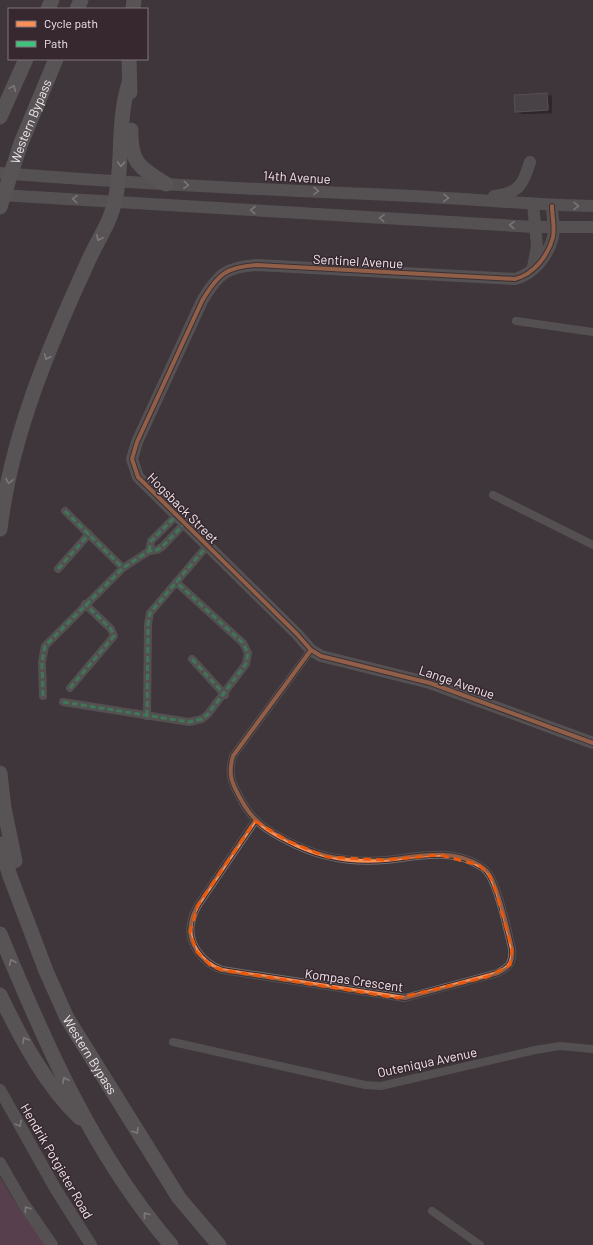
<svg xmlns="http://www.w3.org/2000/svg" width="593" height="1245" viewBox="0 0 593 1245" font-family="Barlow,sans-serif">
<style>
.green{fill:#774a64}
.building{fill:#575054;stroke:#716a6e;filter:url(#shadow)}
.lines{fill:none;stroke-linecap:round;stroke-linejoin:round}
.street{stroke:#6f6e6d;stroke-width:8}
.secondary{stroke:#727170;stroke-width:12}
.highway{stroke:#787576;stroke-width:15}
.quiet{stroke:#40c37c;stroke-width:3;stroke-dasharray:6 3;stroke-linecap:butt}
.cycleway-casing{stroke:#372830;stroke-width:6}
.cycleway{stroke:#f78f57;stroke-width:4}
.oneway{stroke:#cdc5c9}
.oneway2{stroke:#c5bec1}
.marked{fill:none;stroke:#e8590c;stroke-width:3;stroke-dasharray:8 5;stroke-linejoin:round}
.labels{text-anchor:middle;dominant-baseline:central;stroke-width:3;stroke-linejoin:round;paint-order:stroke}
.street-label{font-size:13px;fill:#f2e7ed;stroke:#372830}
</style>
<defs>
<filter id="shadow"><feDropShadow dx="4.5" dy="2.5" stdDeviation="0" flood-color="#0009"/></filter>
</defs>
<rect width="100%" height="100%" fill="#3e363a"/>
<!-- green -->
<polygon class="green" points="0,1177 16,1204 46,1245 0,1245"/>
<!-- building -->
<polygon class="building" points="547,93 548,110 515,112 514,95"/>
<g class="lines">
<!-- street -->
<g class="street">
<polyline points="516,321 593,332"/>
<polyline points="493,495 593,545"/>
<polyline points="65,511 123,568"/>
<polyline points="149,551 151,541 176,516"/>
<polyline points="58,569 89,534"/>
<polyline points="192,659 225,695"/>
<polyline points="70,688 114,636 111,629 85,604"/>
<polyline points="43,696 42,662 45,646 123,568 149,551 157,550 162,547 184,524"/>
<polyline points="63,702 189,722 202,719 208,714 246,664 248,653 243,643 176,582"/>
<polyline points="147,716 148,624 150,613 207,546"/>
<path d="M255 821 198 905C196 909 193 914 192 919 185 942 202 963 222 970L405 998 498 973C510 967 513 962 512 949 508 931 499 891 490 876 488 872 484 868 480 866 452 847 415 857 385 860 350 863 317 857 286 840 268 831 253 821 243 803 233 785 227 777 233 756L311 650"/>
<polyline points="173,1042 365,1085 381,1086 535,1050 560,1046 593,1049"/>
<polyline points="432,1211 480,1245"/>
</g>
<!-- secondary -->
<g class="secondary">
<path d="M0 173C137 184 275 190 412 196 473 199 533 205 593 206"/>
<polyline points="0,195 534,227 593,227"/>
<path d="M494 196C519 193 523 185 530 162"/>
<polyline points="533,204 537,246 533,267"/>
<path d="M552 206C552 215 555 228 553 237 548 256 534 274 515 279L257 265C226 267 218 274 202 301L137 442 132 459 138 477 297 634 311 650 321 656 430 683 593 743"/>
<polyline points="0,1090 55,1188 91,1245"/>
<polyline points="0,1163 23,1203 52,1245"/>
</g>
<!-- highway -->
<g class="highway">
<polyline points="48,9 52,0"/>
<polyline points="77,9 81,0"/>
<polyline points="133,9 134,0"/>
<polyline points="129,59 130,92"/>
<polyline points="0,117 26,59"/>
<path d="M131 130C130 163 140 168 166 184"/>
<path id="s1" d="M0 207 21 143 56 59"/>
<path d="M0 529C11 437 48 349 86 266 93 249 103 234 110 217 126 174 115 127 129 83"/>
<polyline points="0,773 4,808 15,861"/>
<path id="s2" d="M0 844 10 876 46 971 67 1018 179 1198 219 1245"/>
<path d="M0 934C45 1043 93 1154 171 1245"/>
<path d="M0 995C20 1037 46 1086 80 1118"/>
</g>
<!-- quiet -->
<g class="quiet">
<polyline points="65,511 123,568"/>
<polyline points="149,551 151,541 176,516"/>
<polyline points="58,569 89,534"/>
<polyline points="192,659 225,695"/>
<polyline points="70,688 114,636 111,629 85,604"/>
<polyline points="43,696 42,662 45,646 123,568 149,551 157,550 162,547 184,524"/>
<polyline points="63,702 189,722 202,719 208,714 246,664 248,653 243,643 176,582"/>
<polyline points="147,716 148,624 150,613 207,546"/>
</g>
<!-- cycleway casing -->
<g class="cycleway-casing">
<g id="cycleway">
<path d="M552 206C552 215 555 228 553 237 548 256 534 274 515 279L257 265C226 267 218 274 202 301L137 442 132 459 138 477 297 634 311 650 321 656 430 683 593 743"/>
<path d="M255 821 198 905C196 909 193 914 192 919 185 942 202 963 222 970L405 998 498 973C510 967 513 962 512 949 508 931 499 891 490 876 488 872 484 868 480 866 452 847 415 857 385 860 350 863 317 857 286 840 268 831 253 821 243 803 233 785 227 777 233 756L311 650"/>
</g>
</g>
<!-- cycleway -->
<use href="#cycleway" class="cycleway"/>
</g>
<!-- one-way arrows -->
<defs><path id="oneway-chevron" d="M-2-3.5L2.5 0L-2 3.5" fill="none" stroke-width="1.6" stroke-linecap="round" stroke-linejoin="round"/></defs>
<g class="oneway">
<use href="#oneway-chevron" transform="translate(13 88) rotate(-66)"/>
<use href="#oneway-chevron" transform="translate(121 164) rotate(92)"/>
<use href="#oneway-chevron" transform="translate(99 238) rotate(116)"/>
<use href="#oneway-chevron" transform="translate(47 357) rotate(113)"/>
<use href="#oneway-chevron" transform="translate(9 481) rotate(102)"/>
<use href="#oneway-chevron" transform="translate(12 962) rotate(-112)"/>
<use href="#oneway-chevron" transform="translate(25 1040) rotate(-120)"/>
<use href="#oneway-chevron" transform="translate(65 1080) rotate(-117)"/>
<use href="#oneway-chevron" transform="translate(136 1131) rotate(58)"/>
<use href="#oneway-chevron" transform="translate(146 1215) rotate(-128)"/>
</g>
<g class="oneway2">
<use href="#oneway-chevron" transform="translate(186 185) rotate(3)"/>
<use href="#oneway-chevron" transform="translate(316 191) rotate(3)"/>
<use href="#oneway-chevron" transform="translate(446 198) rotate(3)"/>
<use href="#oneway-chevron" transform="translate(75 199) rotate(-177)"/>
<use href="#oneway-chevron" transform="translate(576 206) rotate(1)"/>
<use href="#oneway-chevron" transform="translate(253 210) rotate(-177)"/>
<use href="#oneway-chevron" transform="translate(382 218) rotate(-177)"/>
<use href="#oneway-chevron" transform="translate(512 225) rotate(-177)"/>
<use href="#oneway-chevron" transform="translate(19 1124) rotate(61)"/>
<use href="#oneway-chevron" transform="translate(27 1209) rotate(-124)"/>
</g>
<!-- marked area -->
<path d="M0 0H593V1245H0ZM255 821 288 841 327 857 384 860 440 855 479 865 490 876 496 892 512 949 510 965 487 977 398 998 222 970 211 966 197 952 190 932 198 905Z" fill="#3e363a" fill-opacity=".55" fill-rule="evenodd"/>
<path class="marked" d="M255 821 288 841 327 857 384 860 440 855 479 865 490 876 496 892 512 949 510 965 487 977 398 998 222 970 211 966 197 952 190 932 198 905Z"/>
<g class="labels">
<!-- street labels -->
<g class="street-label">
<text stroke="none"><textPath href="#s1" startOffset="91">Western Bypass</textPath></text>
<text transform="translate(297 177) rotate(3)">14th Avenue</text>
<text transform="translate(358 261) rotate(3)">Sentinel Avenue</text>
<text transform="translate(183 508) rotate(45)">Hogsback Street</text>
<text transform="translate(457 682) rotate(19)">Lange Avenue</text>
<text transform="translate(354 980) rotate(8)">Kompas Crescent</text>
<text stroke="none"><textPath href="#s2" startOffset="230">Western Bypass</textPath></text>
<text transform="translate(427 1062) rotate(-12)">Outeniqua Avenue</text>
<text transform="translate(57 1161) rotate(60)">Hendrik Potgieter Road</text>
</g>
</g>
<!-- legend -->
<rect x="8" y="8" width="140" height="52" fill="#372830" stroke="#82747c"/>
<rect x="16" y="21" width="20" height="6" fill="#f78f57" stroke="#82747c"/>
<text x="44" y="28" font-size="12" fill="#f2e7ed">Cycle path</text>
<rect x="16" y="41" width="20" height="6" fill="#40c37c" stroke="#82747c"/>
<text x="44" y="48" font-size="12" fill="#f2e7ed">Path</text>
</svg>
